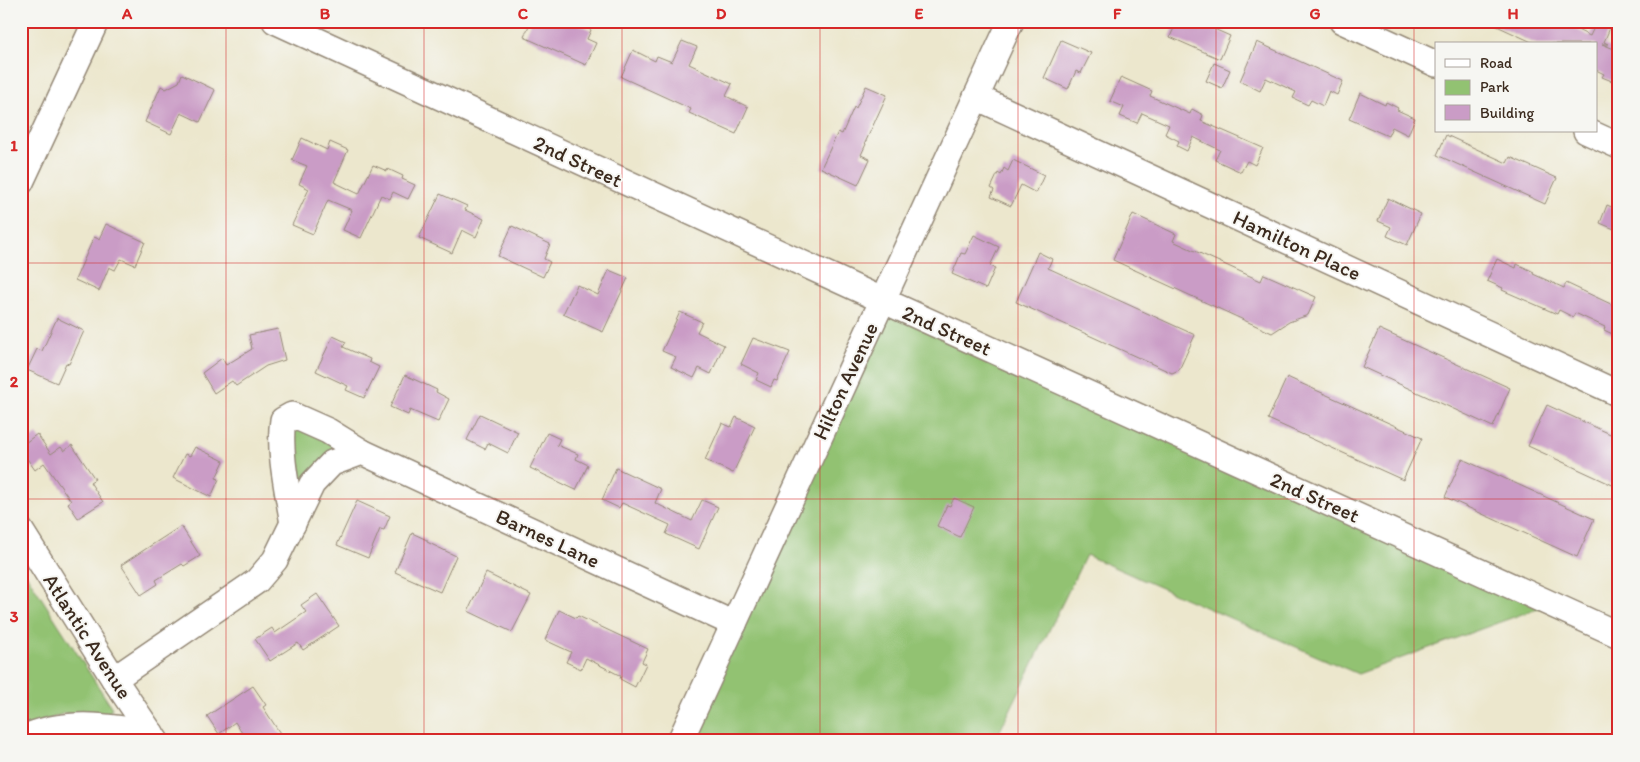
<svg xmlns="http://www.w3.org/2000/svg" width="1640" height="762" viewBox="0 0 1640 762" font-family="Itim,sans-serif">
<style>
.green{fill:#92c272;stroke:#667648}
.building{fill:#ca9cc6}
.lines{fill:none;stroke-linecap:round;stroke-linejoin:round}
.minor-casing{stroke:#948876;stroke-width:28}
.minor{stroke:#fff;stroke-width:25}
.grid{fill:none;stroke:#d62828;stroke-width:1;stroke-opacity:0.55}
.labels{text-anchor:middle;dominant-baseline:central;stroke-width:4;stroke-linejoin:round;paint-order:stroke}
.street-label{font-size:21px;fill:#3b2a1e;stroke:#f6f6f2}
.neatline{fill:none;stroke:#d62828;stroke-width:2}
.grid-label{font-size:16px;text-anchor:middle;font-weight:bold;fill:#d62828}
</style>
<rect width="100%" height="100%" fill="#f6f6f2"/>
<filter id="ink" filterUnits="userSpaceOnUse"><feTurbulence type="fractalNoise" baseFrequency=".02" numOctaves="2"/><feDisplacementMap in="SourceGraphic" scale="10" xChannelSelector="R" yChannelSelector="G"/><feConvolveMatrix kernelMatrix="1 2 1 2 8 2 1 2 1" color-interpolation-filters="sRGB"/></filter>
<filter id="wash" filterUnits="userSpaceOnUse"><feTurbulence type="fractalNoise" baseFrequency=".0096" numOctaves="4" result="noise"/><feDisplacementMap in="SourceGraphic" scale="20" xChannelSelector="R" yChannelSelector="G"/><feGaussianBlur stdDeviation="1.12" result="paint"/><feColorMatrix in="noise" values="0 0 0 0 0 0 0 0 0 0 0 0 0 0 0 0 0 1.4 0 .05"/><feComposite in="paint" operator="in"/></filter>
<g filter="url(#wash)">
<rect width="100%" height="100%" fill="#ece7cd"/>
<!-- green -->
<g class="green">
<polygon points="886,302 1544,606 1358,674 1086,555 995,741 680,741"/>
<polygon points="292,415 362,452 332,463 293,524"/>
<polygon points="21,566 112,708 108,715 98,717 65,713 21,730"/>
</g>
<g id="blocks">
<!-- building -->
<g class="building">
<polygon points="531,21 572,21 591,30 587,39 596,43 586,65 524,37"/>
<polygon points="1177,21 1196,21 1230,36 1220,59 1170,37"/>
<polygon points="1486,21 1550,21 1568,29 1569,26 1590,36 1597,21 1613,21 1604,42 1608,44 1602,44 1619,51 1619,84 1602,77 1604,74 1596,70 1596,44 1536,44"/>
<polygon points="1061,40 1091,53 1081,73 1076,71 1068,89 1044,78"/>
<polygon points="682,41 697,47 689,64 732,84 726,96 748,107 736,134 689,113 691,109 621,77 633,50 655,61 657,56 672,62"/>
<polygon points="1257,42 1343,81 1337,95 1329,91 1323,106 1311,100 1308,105 1293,98 1296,92 1266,78 1260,91 1240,81"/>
<polygon points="1214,63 1230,70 1222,88 1206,81"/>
<polygon points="182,74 215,90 200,122 181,113 171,134 145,122 161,86 166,89 179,82"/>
<polygon points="1121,77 1152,91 1150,96 1190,114 1192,109 1203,115 1201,121 1263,148 1255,165 1247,161 1241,172 1215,160 1220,150 1193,137 1187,151 1177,146 1179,141 1165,134 1169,125 1142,113 1137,123 1120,116 1124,107 1110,101"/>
<polygon points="866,86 887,95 865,143 866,144 861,155 870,159 858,185 821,168 838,132 842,134 854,107 856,108"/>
<polygon points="1360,93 1385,105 1386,102 1398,108 1397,110 1415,118 1408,135 1392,127 1388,136 1349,119"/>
<polygon points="1446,135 1507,163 1510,157 1557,178 1545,204 1437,155"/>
<polygon points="302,138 327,150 330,142 348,150 334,182 359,194 373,165 387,171 388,169 403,176 402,179 415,185 408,199 393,192 390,199 381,195 361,238 343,230 352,210 328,200 313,234 292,225 309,189 299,184 307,166 292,160"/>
<polygon points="1013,160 1044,175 1036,193 1021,185 1011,206 991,197 994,190 991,188 998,173 1001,175 1004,168 1008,171"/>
<polygon points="440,194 467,206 465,210 484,219 476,237 462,230 452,253 419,238"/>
<polygon points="1388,198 1421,214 1407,245 1387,236 1391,227 1378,221"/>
<polygon points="1607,205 1619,210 1619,231 1600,223"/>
<polygon points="1133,214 1176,234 1173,241 1261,281 1264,274 1316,297 1308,315 1289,322 1272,333 1113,260"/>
<polygon points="106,224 145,242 135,265 121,259 115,270 109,267 99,291 75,280 94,237 99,239"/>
<polygon points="512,226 550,244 544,259 550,262 543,277 498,256"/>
<polygon points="974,235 999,247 990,266 995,268 986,289 952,274 961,253 965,254"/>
<polygon points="1038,252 1052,259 1048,268 1195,335 1179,370 1172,373 1016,302"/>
<polygon points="1497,259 1516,268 1517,264 1534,272 1533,274 1564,288 1566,283 1615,306 1619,299 1619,337 1604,330 1605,327 1575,313 1573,317 1559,310 1557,314 1502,290 1503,288 1487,281"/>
<polygon points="609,270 628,278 603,332 563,314 577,285 598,295"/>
<polygon points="680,312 702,322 697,332 724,345 711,374 699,368 694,378 671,367 676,357 662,351"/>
<polygon points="57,318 84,331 69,364 66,363 57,383 27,370 37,349 42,351"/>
<polygon points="278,329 285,360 266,366 236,386 232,381 214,393 202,373 222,358 226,365 252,349 249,335"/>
<polygon points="1379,329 1510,388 1493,427 1362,367"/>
<polygon points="333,336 346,342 343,347 370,359 369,362 379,367 364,398 346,390 348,386 316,371"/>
<polygon points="753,338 790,352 777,381 774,380 771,387 756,380 759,373 741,364"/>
<polygon points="405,375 437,390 436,392 449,399 438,422 410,410 408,415 390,407"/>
<polygon points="1287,377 1422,438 1403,480 1268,419"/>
<polygon points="1547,405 1619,438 1619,488 1528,446"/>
<polygon points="480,414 518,432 508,453 488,443 485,449 467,440"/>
<polygon points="736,417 755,426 733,473 705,460 722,423 731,427"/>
<polygon points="547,433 560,439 557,445 578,454 576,459 588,465 576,490 530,468"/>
<polygon points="37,434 51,454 61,447 64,451 72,445 95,479 90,482 103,502 78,518 68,503 71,501 44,463 35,470 21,450 21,446"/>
<polygon points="195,447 224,461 216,478 219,479 211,497 173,478 185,454 190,456"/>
<polygon points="1462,459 1594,519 1577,557 1445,497"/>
<polygon points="616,468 661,489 655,503 692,521 702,500 718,507 699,549 666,534 670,525 622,503 619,508 602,500"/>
<polygon points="954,498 974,507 960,537 937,526 947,505 950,506"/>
<polygon points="357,501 390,516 384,530 380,529 368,558 337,545"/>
<polygon points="181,526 200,556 184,566 182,564 156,580 158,584 141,595 121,565"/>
<polygon points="412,533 427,540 427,542 456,556 440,592 395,572"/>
<polygon points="486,573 531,595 512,632 468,611"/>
<polygon points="317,594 339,626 303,650 298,643 270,661 255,639 272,628 275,633 306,612 301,605"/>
<polygon points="559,610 576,618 578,616 648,649 642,662 646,664 635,687 620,679 621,676 586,658 581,669 566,662 571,652 545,640"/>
<polygon points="253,686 266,705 263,707 285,741 247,741 235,722 219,734 207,716"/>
</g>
</g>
</g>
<g filter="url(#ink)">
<use href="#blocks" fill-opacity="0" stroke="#948876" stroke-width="1"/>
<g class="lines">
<!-- minor casing -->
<g class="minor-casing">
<g id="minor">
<polyline points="275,21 882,300 1619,635"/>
<polyline points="1342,21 1436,64"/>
<polyline points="976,97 1619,394"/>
<polyline points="1586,131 1619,146"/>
<polyline points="21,182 96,21"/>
<path d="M293 524C288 493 278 450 283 420L292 415 328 431 362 452"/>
<polyline points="21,531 114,679 156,741"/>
<polyline points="114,679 257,581 275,560 312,484 332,463 362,452 734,624"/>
<path d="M21 739C64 719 106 726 151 733"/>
<polyline points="680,741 1011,21"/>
</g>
</g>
<!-- minor -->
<use href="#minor" class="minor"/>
</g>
</g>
<!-- grid -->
<path class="grid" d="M226 21V741M424 21V741M622 21V741M820 21V741M1018 21V741M1216 21V741M1414 21V741M21 263H1619M21 499H1619"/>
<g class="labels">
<!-- street labels -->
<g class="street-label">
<text transform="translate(578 161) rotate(25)">2nd Street</text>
<text transform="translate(1297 245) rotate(25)">Hamilton Place</text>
<text transform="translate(947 330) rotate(24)">2nd Street</text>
<text transform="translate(845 381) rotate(-65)">Hilton Avenue</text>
<text transform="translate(1315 497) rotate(24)">2nd Street</text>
<text transform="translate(548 538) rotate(25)">Barnes Lane</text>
<text transform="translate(88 636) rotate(57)">Atlantic Avenue</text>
</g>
</g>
<!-- margin -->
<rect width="1640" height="762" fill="none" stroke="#f6f6f2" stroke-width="55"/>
<!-- legend -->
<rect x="1435" y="42" width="162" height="90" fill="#f6f6f2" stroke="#aba49d"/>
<rect x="1445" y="59" width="25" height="8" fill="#ffffff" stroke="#aba49d"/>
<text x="1480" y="68" font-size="15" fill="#3b2a1e">Road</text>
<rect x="1445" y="80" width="25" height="15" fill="#92c272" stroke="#aba49d"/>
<text x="1480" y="92" font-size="15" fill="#3b2a1e">Park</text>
<rect x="1445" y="105" width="25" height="15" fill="#ca9cc6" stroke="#aba49d"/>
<text x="1480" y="118" font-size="15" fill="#3b2a1e">Building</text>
<rect x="28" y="28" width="1584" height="706" class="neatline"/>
<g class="grid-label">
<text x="127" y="19">A</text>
<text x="325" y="19">B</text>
<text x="523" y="19">C</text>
<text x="721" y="19">D</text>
<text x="919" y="19">E</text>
<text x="1117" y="19">F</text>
<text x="1315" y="19">G</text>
<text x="1513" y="19">H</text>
<text x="14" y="151">1</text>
<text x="14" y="387">2</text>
<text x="14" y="622">3</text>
</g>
</svg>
